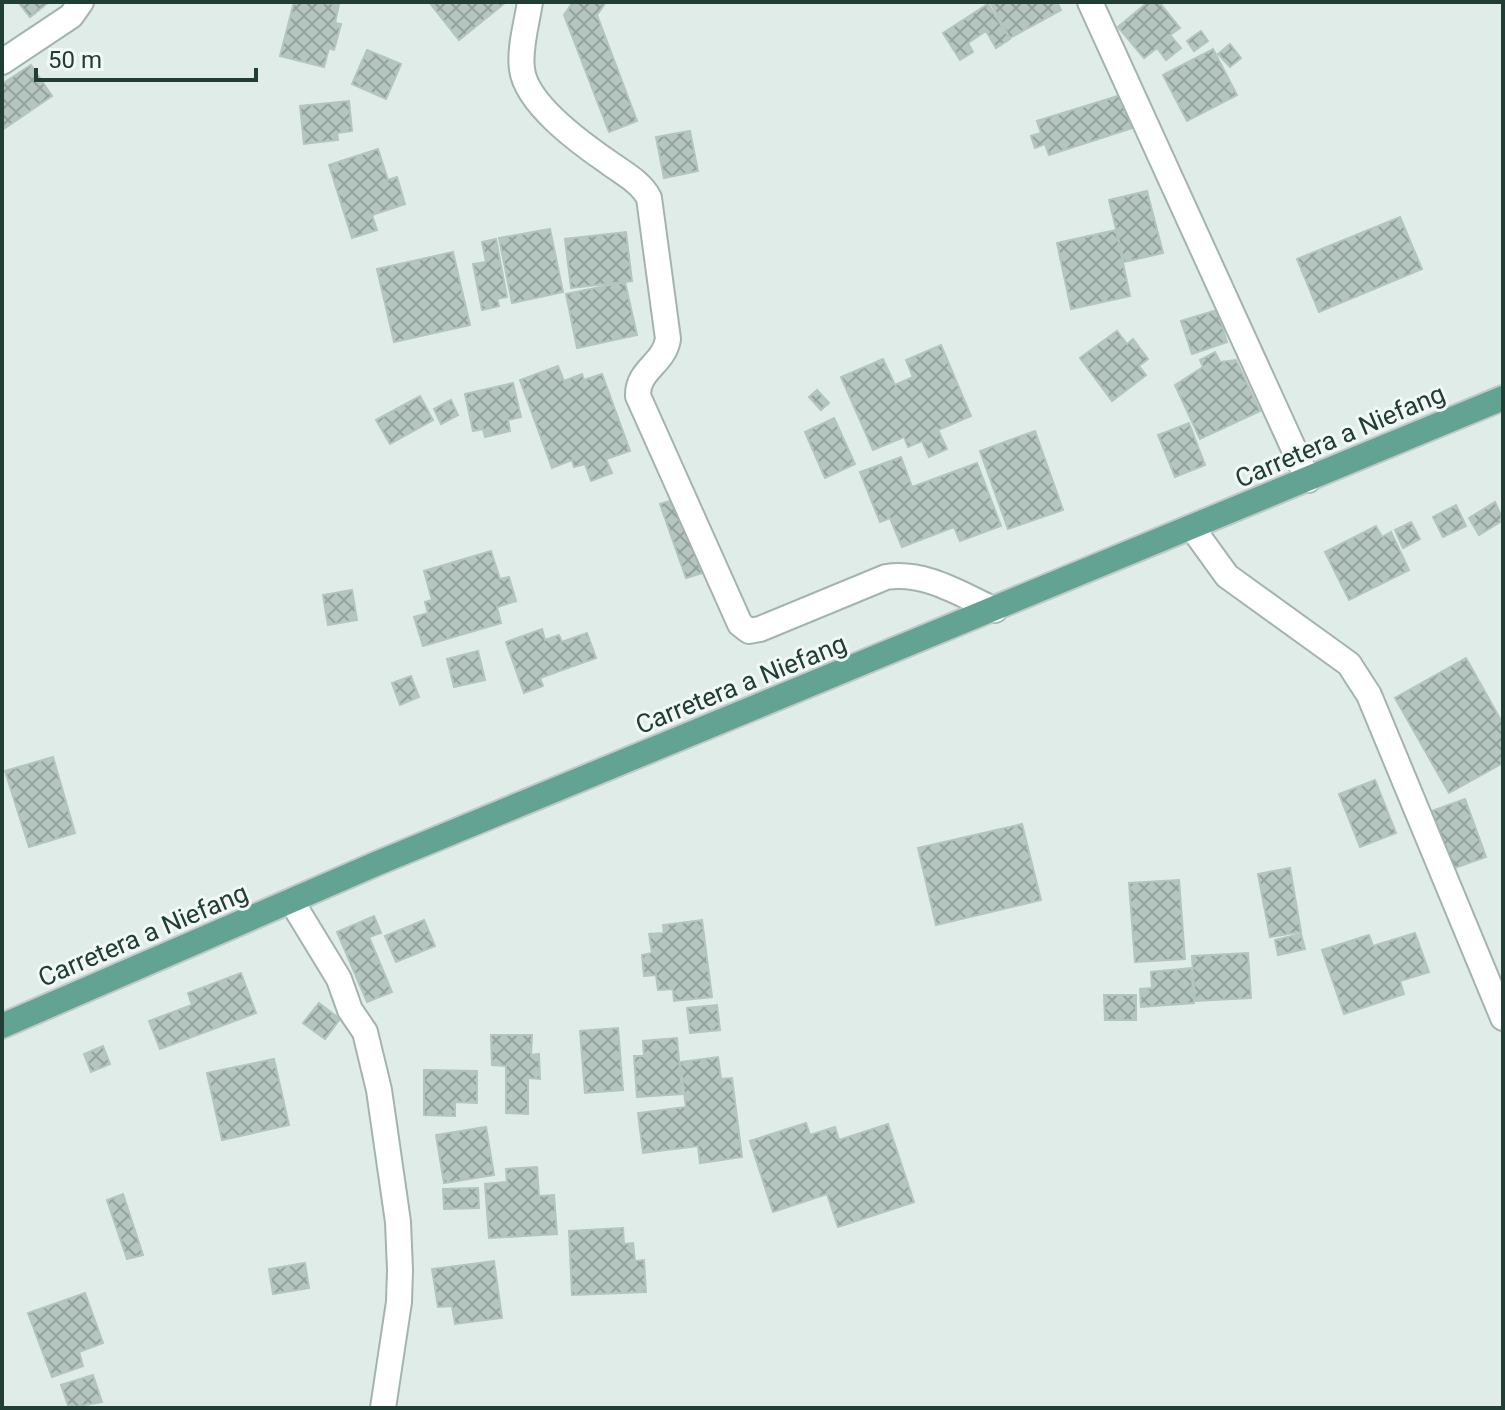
<svg xmlns="http://www.w3.org/2000/svg" width="1505" height="1410" viewBox="0 0 1505 1410" font-family="Roboto,sans-serif">
<style>
.building{fill:url(#building-cross-hatch);stroke:#b2c5be;stroke-width:2}
.lines{fill:none;stroke-linecap:round;stroke-linejoin:round}
.street-casing{stroke:#a3b4ae;stroke-width:28}
.primary-casing{stroke:#c1c9c7;stroke-width:28}
.street{stroke:#fff;stroke-width:24}
.primary{stroke:#63a394;stroke-width:24}
.labels{text-anchor:middle;dominant-baseline:central;stroke-width:6;stroke-linejoin:round;paint-order:stroke}
.street-label{font-size:26px;fill:#203d36;stroke:#f1f8f5}
</style>
<defs>
<pattern id="building-cross-hatch" width="8" height="8" patternUnits="userSpaceOnUse" patternTransform="scale(2)"><rect width="8" height="8" fill="#b5c6c0"/><path d="M0 0l8 8M0 8l8-8" fill="none" stroke="#93a29d"/></pattern>
</defs>
<rect width="100%" height="100%" fill="#e0ece7"/>
<!-- building -->
<g class="building">
<polygon points="18,2 49,2 30,17"/>
<polygon points="294,2 339,4 335,23 341,24 334,50 329,48 324,67 280,56"/>
<polygon points="429,2 506,2 459,40"/>
<polygon points="573,2 606,2 597,15 637,121 609,132 564,15"/>
<polygon points="990,2 1057,2 1061,10 1010,38"/>
<polygon points="1148,2 1159,2 1180,28 1170,35 1181,48 1166,60 1157,48 1144,58 1118,27"/>
<polygon points="988,4 1010,39 996,48 986,31 968,43 973,52 960,60 943,33"/>
<polygon points="1201,31 1208,41 1194,51 1187,41"/>
<polygon points="1230,44 1241,58 1230,67 1218,54"/>
<polygon points="1213,49 1237,95 1187,121 1163,75"/>
<polygon points="367,50 401,64 386,99 352,84"/>
<polygon points="31,65 52,96 2,130 2,84"/>
<polygon points="1121,95 1132,128 1049,155 1045,144 1035,148 1031,136 1041,133 1037,121"/>
<polygon points="349,101 352,131 337,133 338,140 304,144 300,106"/>
<polygon points="690,131 698,171 664,178 656,137"/>
<polygon points="378,149 388,180 397,177 405,204 372,215 377,230 352,238 329,165"/>
<polygon points="1147,191 1163,253 1124,262 1109,200"/>
<polygon points="1400,217 1422,269 1319,312 1297,259"/>
<polygon points="550,229 563,292 512,303 499,238"/>
<polygon points="1116,230 1130,296 1071,309 1057,243"/>
<polygon points="626,232 632,281 571,288 565,239"/>
<polygon points="496,239 507,297 497,299 499,306 482,310 473,264 486,262 482,242"/>
<polygon points="453,252 470,325 394,342 377,269"/>
<polygon points="625,282 637,335 577,348 566,294"/>
<polygon points="1217,310 1227,342 1192,354 1181,321"/>
<polygon points="1117,331 1127,344 1133,339 1148,359 1139,366 1146,375 1112,401 1080,358"/>
<polygon points="941,345 971,416 938,430 947,449 929,457 922,441 908,447 904,437 873,450 841,377 883,359 895,385 913,377 906,360"/>
<polygon points="1215,352 1220,362 1236,360 1260,411 1200,439 1175,385 1203,367 1200,360"/>
<polygon points="558,366 564,381 582,374 584,380 602,374 630,451 606,459 612,473 591,481 585,464 574,467 572,460 552,468 520,380"/>
<polygon points="513,383 521,417 508,420 510,431 485,437 483,429 473,431 465,394"/>
<polygon points="817,390 829,403 821,410 809,397"/>
<polygon points="420,396 433,420 390,444 376,420"/>
<polygon points="451,400 458,415 441,424 434,409"/>
<polygon points="834,418 855,464 825,478 805,432"/>
<polygon points="1189,423 1205,465 1175,477 1158,435"/>
<polygon points="1035,431 1063,510 1008,529 980,451"/>
<polygon points="901,457 912,487 977,463 1001,526 960,541 954,527 902,547 890,518 880,522 860,472"/>
<polygon points="676,499 702,573 686,578 660,504"/>
<polygon points="1495,502 1503,520 1479,535 1469,518"/>
<polygon points="1456,505 1466,526 1443,537 1433,517"/>
<polygon points="1411,522 1420,539 1403,548 1395,530"/>
<polygon points="1376,526 1382,537 1391,532 1409,570 1349,600 1325,552"/>
<polygon points="491,551 500,579 509,577 516,601 497,607 501,623 423,646 414,617 428,613 425,602 432,600 424,571"/>
<polygon points="352,590 357,620 328,625 323,595"/>
<polygon points="542,629 545,640 559,635 562,642 587,633 596,658 540,678 543,686 524,693 506,642"/>
<polygon points="478,651 485,680 454,687 447,659"/>
<polygon points="1466,658 1503,724 1503,763 1449,793 1395,698"/>
<polygon points="411,676 419,697 400,705 392,683"/>
<polygon points="53,757 75,833 29,847 5,771"/>
<polygon points="1375,780 1396,833 1360,847 1339,794"/>
<polygon points="1465,799 1486,857 1446,871 1426,813"/>
<polygon points="1022,824 1041,900 936,925 918,848"/>
<polygon points="1290,868 1301,932 1270,937 1258,874"/>
<polygon points="1179,880 1185,959 1135,962 1129,883"/>
<polygon points="374,916 381,933 369,937 392,992 367,1002 337,932"/>
<polygon points="424,920 435,946 396,962 385,936"/>
<polygon points="702,920 712,997 674,1001 673,989 658,990 656,975 644,976 642,955 652,953 649,934 664,933 663,925"/>
<polygon points="1415,933 1429,972 1400,981 1404,994 1344,1014 1322,950 1369,935 1373,946"/>
<polygon points="1301,934 1305,949 1278,955 1275,940"/>
<polygon points="1248,953 1251,998 1195,1001 1192,956"/>
<polygon points="1191,968 1194,1003 1141,1007 1140,989 1152,988 1151,972"/>
<polygon points="241,973 256,1013 160,1049 149,1021 192,1005 188,993"/>
<polygon points="1104,995 1136,995 1136,1020 1105,1020"/>
<polygon points="319,1003 340,1019 325,1039 303,1023"/>
<polygon points="717,1005 720,1030 690,1033 687,1008"/>
<polygon points="618,1028 623,1090 585,1093 580,1031"/>
<polygon points="491,1035 532,1035 531,1055 539,1054 540,1079 528,1078 528,1114 506,1113 506,1066 492,1065"/>
<polygon points="677,1038 682,1094 637,1097 634,1056 644,1056 643,1041"/>
<polygon points="103,1046 110,1064 91,1072 84,1054"/>
<polygon points="718,1057 721,1079 732,1078 742,1157 700,1163 698,1146 643,1153 638,1113 686,1107 680,1062"/>
<polygon points="274,1059 289,1125 222,1140 207,1073"/>
<polygon points="424,1070 477,1071 477,1103 455,1102 455,1116 424,1115"/>
<polygon points="806,1123 810,1135 835,1127 839,1140 888,1124 914,1202 838,1227 827,1194 773,1212 750,1141"/>
<polygon points="486,1127 494,1175 444,1183 436,1135"/>
<polygon points="537,1167 539,1196 554,1195 557,1234 489,1238 485,1184 507,1182 506,1169"/>
<polygon points="478,1188 479,1208 444,1209 443,1189"/>
<polygon points="123,1194 143,1255 127,1259 107,1200"/>
<polygon points="623,1228 624,1244 633,1243 635,1261 644,1260 646,1292 572,1295 569,1231"/>
<polygon points="494,1261 502,1318 455,1324 452,1306 438,1307 432,1269"/>
<polygon points="305,1263 309,1288 273,1294 269,1269"/>
<polygon points="85,1293 103,1343 79,1352 83,1366 52,1377 28,1313"/>
<polygon points="93,1375 102,1402 69,1408 61,1385"/>
</g>
<g class="lines">
<!-- street casing -->
<g class="street-casing">
<g id="street">
<path d="M530 2C527 22 519 49 522 69 526 104 582 144 608 162 623 173 641 182 649 198L668 339C664 364 637 370 638 396L740 624 749 631 760 629 886 577C925 571 960 594 995 610"/>
<polyline points="1090,2 1308,480"/>
<polyline points="2,62 71,16 81,2"/>
<polyline points="1193,529 1227,576 1349,664 1369,695 1503,1018"/>
<polyline points="292,902 339,979 350,1010 365,1032 379,1090 398,1222 400,1270 399,1302 383,1408"/>
</g>
</g>
<!-- primary casing -->
<g class="primary-casing">
<polyline id="primary" points="2,1026 378,863 1503,398"/>
</g>
<!-- street -->
<use href="#street" class="street"/>
<!-- primary -->
<use href="#primary" class="primary"/>
</g>
<g class="labels">
<!-- street labels -->
<g class="street-label">
<text transform="translate(1340 436) rotate(-23)">Carretera a Niefang</text>
<text transform="translate(741 684) rotate(-22)">Carretera a Niefang</text>
<text transform="translate(143 935) rotate(-23)">Carretera a Niefang</text>
</g>
</g>
<!-- border -->
<rect width="1505" height="1410" fill="none" stroke="#203d36" stroke-width="8"/>
<!-- scale -->
<path d="M36 68v12h220v-12" fill="none" stroke="#203d36" stroke-width="4"/>
<text x="48" y="68" font-size="24" fill="#203d36" stroke="#f1f8f5" stroke-width="6" paint-order="stroke">50 m</text>
</svg>
